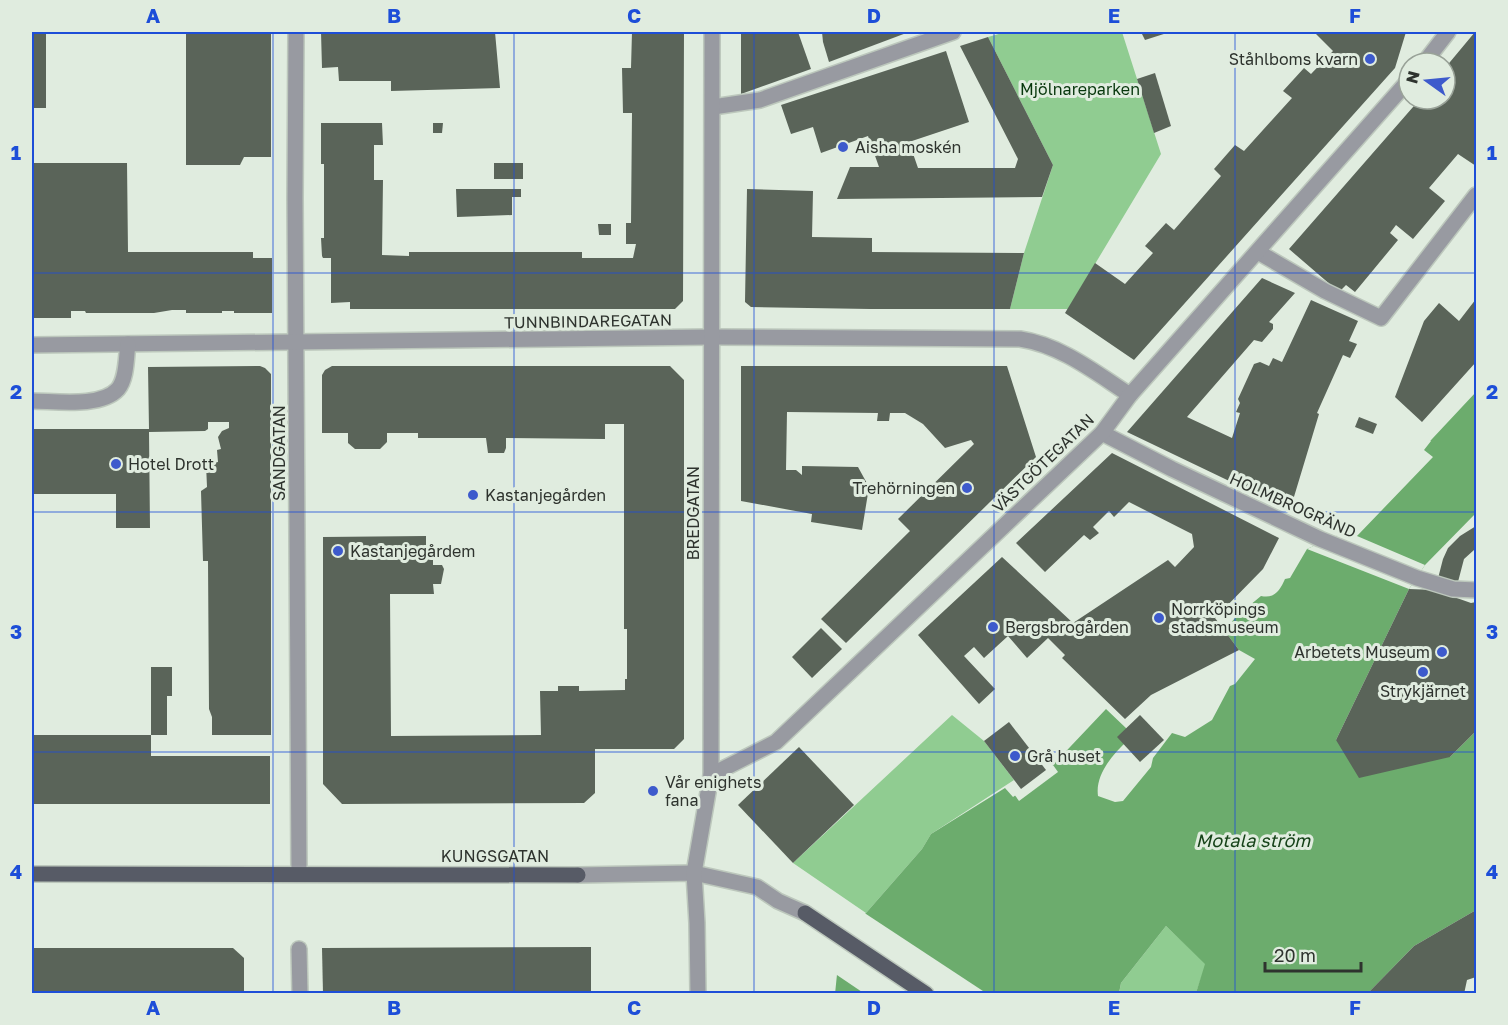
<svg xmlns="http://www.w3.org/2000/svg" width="1508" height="1025" viewBox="0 0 1508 1025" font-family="'Golos Text',sans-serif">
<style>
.green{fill:#90cc91}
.water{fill:#6cac6d}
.pier{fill:#e0ecdf}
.building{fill:#5a6459}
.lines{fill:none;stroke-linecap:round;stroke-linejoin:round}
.minor-casing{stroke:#bcc7bc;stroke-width:18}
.major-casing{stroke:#bcc7bc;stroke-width:18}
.minor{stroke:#989aa1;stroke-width:15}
.major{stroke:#575b66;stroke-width:15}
.grid{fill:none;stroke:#1d4ed8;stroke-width:1.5;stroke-opacity:0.55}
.poi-dot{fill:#3d5acc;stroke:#e0ecdf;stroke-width:2}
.labels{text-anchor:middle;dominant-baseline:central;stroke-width:6;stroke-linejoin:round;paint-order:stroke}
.poi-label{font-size:16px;fill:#2e332e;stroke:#e0ecdf;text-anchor:start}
.park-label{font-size:16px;fill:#07370c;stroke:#e0ecdf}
.street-label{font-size:16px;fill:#2e332e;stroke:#e0ecdf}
.water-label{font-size:18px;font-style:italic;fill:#164319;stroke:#e0ecdf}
.neatline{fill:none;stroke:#1d4ed8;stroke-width:2}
.grid-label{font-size:20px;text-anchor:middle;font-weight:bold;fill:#1d4ed8}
</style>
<rect width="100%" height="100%" fill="#e0ecdf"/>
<!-- green -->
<g class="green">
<polygon points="1006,32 1122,32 1161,154 1068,309 1010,309 1024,253 1053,165 988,37"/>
<polygon points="952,715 984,741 1014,780 931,834 922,849 866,913 793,863"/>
<polygon points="1166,926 1206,964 1196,993 1119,994 1121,983"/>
</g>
<!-- water -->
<path class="water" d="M1476 392V513L1425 565 1409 589 1336 740 1450 757 1476 731V910L1414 946 1368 993H1196L1205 964 1166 926 1121 983 1119 993 835 994 841 935 866 913 922 849 931 834 1005 788 1013 797 1050 771 1053 765 1106 709 1127 729V741C1112 755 1095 775 1098 796L1115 802 1123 801 1151 767 1153 758 1172 733 1185 737 1212 720 1230 686 1235 684 1255 659 1239 650 1224 630 1238 615 1261 596C1275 599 1280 590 1285 579L1290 578 1307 549 1345 532Z"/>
<!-- pier -->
<g class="pier">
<polygon points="1428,440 1431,441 1424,450 1433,457 1357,536 1425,565 1409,589 1307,549 1344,532 1341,530 1352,523"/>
<polygon points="1053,765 1058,772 1019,801 1014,794"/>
<polygon points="863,912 986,993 865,994 834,973 839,934"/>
</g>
<!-- building -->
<g class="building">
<rect x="32" y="32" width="14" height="76"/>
<polygon points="186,32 271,32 271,157 244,157 240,165 186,165"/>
<polygon points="321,32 495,32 500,88 391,91 391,81 339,81 338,67 322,68"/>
<polygon points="632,32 684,32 683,301 675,309 350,309 350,302 331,303 331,258 323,258 322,256 321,238 324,238 324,164 321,164 321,123 382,123 383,145 374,145 374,180 383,180 382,255 409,256 409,252 582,252 582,258 633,258 636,244 626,244 626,223 631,223 632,113 623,113 622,68 631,68"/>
<polygon points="741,32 798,32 811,69 741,94"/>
<polygon points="822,32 909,32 829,62 823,42"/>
<polygon points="1141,32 1170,32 1145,40"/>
<polygon points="1314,32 1406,32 1395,68 1134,360 1065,313 1095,263 1125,284 1153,253 1145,246 1166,223 1174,230 1221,176 1214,169 1235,145 1244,151 1292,98 1283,91 1304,68 1311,74 1333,51"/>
<polygon points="1475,32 1476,166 1458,154 1429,188 1445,201 1413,239 1396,225 1390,233 1398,240 1355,292 1346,285 1339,292 1289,249 1420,99 1445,99 1445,68"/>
<polygon points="988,37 1053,165 1042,197 837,199 850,167 879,167 868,136 821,153 813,127 791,134 781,105 946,51 969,122 909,142 918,168 1015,168 1018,159 960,46"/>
<polygon points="1155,73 1171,126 1154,133 1137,79"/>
<polygon points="433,123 443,123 442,133 433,133"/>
<polygon points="32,163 127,163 128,252 253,252 253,258 272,258 272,313 234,313 234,311 222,311 222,313 186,313 186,310 172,310 154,313 86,313 85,311 71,311 71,318 33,318"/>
<rect x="494" y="163" width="29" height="16"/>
<polygon points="456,189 521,189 521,197 512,197 512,215 457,217"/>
<polygon points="747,189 813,191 812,237 872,238 872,252 1024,253 1010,309 870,309 751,307 745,302"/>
<polygon points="598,224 611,224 611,235 599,235"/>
<polygon points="1262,278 1295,293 1269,322 1273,324 1273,329 1262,342 1254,340 1187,417 1232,438 1240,413 1236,412 1240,403 1238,399 1254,364 1260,362 1269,366 1273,358 1282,362 1311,300 1358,321 1349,341 1357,344 1350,358 1343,355 1317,413 1319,414 1290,510 1127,432"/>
<polygon points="1476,299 1476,362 1422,422 1395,397 1424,321 1439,303 1459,321"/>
<polygon points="332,366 670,366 684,380 684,739 674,749 595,749 595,793 584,803 342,804 323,784 323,537 426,536 426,554 433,554 433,565 442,565 444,569 441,584 433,584 434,594 390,594 391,736 541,735 540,691 558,691 558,686 579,686 579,691 625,690 625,679 627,679 627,629 624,629 624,424 605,424 605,439 506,438 506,448 504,453 488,453 486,438 418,438 418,433 387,433 387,442 380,449 355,449 348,443 348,433 322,433 322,375 325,370"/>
<polygon points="741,366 1007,366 1036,457 846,643 821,619 910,531 898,519 974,444 971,440 945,448 923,424 905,413 890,413 889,421 877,421 878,413 787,412 786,470 796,470 802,475 802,466 858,467 869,487 862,530 811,522 812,514 741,501"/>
<polygon points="148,367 260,366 265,368 271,374 271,735 212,735 212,717 209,709 208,561 203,561 201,491 207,487 206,464 218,462 217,450 221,449 218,437 222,431 229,428 229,422 208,422 208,429 205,431 149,432 150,528 116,528 116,494 32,494 32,429 149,429"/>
<polygon points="1359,417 1377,424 1373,434 1355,427"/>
<polygon points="1112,453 1279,538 1263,569 1215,618 1239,650 1151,695 1125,719 1062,658 1065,655 1048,638 1027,658 1008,636 984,658 974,647 964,656 995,689 979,704 918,635 1002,557 1073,623 1168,560 1175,567 1194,547 1192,534 1129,502 1114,517 1109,511 1093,527 1099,533 1090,540 1084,535 1045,572 1016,543"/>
<polygon points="1476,526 1476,553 1474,550 1464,559 1454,597 1471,603 1476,602 1476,731 1450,757 1359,778 1336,740 1409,589 1435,590 1443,559 1448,548 1460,536"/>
<polygon points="821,628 842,649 812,678 792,657"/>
<polygon points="151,667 172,667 172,696 167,696 167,735 151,735 151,756 270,756 270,804 32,804 32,735 151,735"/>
<polygon points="1140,715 1164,740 1140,762 1117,737"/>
<polygon points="1009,722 1046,770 1021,789 984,741"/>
<polygon points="799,747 854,805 793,863 738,805"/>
<polygon points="1476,910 1476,977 1467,980 1464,994 1367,994 1414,946"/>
<polygon points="591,947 591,994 323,994 322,948"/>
<polygon points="32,948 233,948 244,958 244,994 32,994"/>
</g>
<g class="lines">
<!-- minor casing -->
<g class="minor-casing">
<g id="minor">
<polyline points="296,32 295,198 299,874"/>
<polyline points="1424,63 1448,32"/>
<polyline points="713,107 760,100 953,32"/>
<polyline points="1258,252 1325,291 1381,318 1476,195"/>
<path d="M32 345 711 337 1020 339C1061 345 1096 373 1130 395"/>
<path d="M32 401C55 401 101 408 118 389 127 378 126 357 128 344"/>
<polyline points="1102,433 1172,469 1320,539 1417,578 1453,589 1476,590"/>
<polyline points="711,775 776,742 1102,433 1130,395 1409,80"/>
<polyline points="578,875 694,873 757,887 778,901 805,913"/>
<polyline points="299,949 300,994"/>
<polyline points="698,994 697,923 694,873 711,775 712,32"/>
</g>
</g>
<!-- major casing -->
<g class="major-casing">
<g id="major">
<polyline points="32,874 578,875"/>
<polyline points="805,913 926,994"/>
</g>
</g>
<!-- minor -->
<use href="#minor" class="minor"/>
<!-- major -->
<use href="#major" class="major"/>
</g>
<!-- grid -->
<path class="grid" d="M273 32V994M514 32V994M754 32V994M994 32V994M1235 32V994M32 273H1476M32 512H1476M32 752H1476"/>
<!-- markers -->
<g class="poi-dot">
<circle cx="1370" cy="59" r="6"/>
<circle cx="843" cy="147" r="6"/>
<circle cx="116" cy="464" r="6"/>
<circle cx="967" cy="488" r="6"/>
<circle cx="473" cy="495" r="6"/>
<circle cx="338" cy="551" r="6"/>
<circle cx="1159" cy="618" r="6"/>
<circle cx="993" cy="627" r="6"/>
<circle cx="1442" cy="652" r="6"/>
<circle cx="1423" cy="672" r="6"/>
<circle cx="1015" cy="756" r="6"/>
<circle cx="653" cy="791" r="6"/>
</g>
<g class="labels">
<!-- poi labels -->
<g class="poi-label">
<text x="1358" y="59" text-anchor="end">Ståhlboms kvarn</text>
<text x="855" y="147">Aisha moskén</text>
<text x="128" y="464">Hotel Drott</text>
<text x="955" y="488" text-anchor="end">Trehörningen</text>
<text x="485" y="495">Kastanjegården</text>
<text x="350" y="551">Kastanjegårdem</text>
<text x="1171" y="609">Norrköpings<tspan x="1171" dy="18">stadsmuseum</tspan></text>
<text x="1005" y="627">Bergsbrogården</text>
<text x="1430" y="652" text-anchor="end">Arbetets Museum</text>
<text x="1423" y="691" text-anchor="middle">Strykjärnet</text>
<text x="1027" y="756">Grå huset</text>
<text x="665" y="782">Vår enighets<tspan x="665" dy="18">fana</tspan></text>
</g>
<!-- park labels -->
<g class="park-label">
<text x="1080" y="89">Mjölnareparken</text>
</g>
<!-- street labels -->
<g class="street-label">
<text transform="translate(588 321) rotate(-1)">TUNNBINDAREGATAN</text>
<text transform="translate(279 453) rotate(-90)">SANDGATAN</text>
<text transform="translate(1043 463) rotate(-44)">VÄSTGÖTEGATAN</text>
<text transform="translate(1293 505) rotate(24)">HOLMBROGRÄND</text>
<text transform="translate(693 513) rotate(-90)">BREDGATAN</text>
<text x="495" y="856">KUNGSGATAN</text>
</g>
<!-- water labels -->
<g class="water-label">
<text x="1253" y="840">Motala ström</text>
</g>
</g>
<!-- border -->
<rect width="1508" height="1025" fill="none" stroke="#e0ecdf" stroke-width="66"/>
<!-- north arrow -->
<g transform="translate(1427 81) rotate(285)"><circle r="28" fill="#e0ecdf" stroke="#99a298" stroke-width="1.5"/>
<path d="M0-4.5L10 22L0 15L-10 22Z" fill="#3d5acc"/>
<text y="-9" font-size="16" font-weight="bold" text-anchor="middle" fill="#2e332e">N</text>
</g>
<!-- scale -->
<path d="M1265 962v9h96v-9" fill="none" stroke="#2e332e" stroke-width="3"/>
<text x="1274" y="962" font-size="18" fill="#2e332e" stroke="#e0ecdf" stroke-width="4.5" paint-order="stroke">20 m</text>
<rect x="33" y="33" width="1442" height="959" class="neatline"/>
<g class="grid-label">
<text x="153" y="23">A</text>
<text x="394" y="23">B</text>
<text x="634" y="23">C</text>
<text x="874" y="23">D</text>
<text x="1114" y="23">E</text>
<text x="1355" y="23">F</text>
<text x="16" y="160">1</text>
<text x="1492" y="160">1</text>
<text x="16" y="399">2</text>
<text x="1492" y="399">2</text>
<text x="16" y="639">3</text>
<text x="1492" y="639">3</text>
<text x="16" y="879">4</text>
<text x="1492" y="879">4</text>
<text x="153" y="1015">A</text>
<text x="394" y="1015">B</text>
<text x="634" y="1015">C</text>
<text x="874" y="1015">D</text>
<text x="1114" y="1015">E</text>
<text x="1355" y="1015">F</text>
</g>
</svg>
